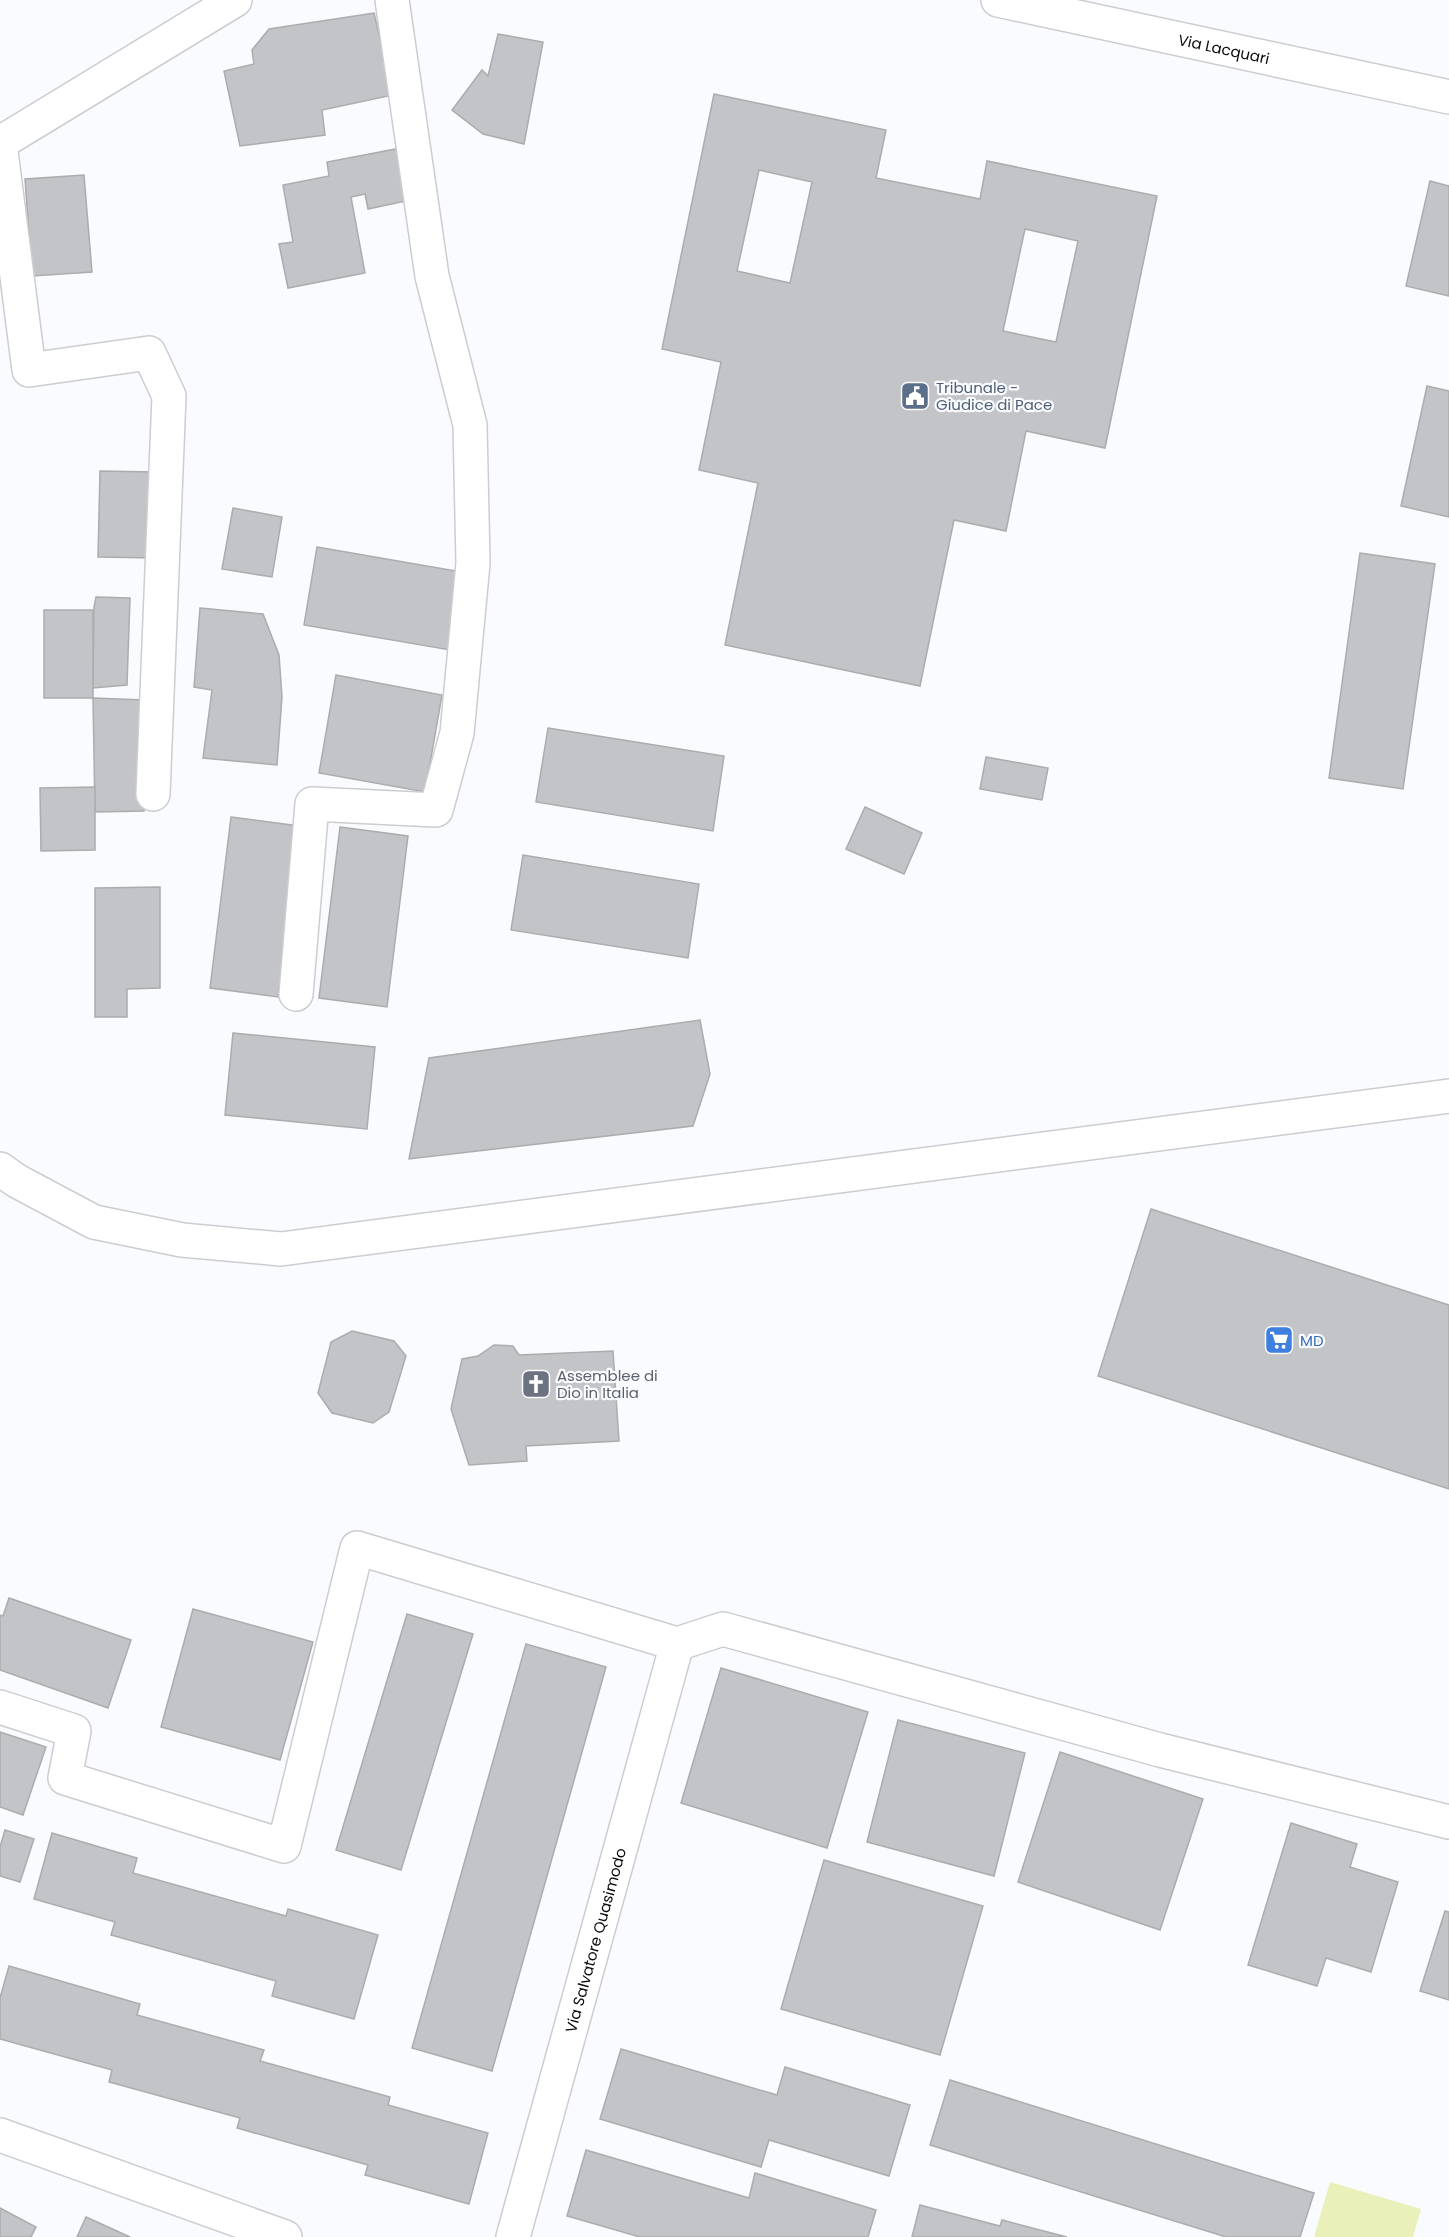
<svg xmlns="http://www.w3.org/2000/svg" width="1449" height="2237" viewBox="0 0 1449 2237" font-family="Poppins,sans-serif">
<style>
.green{fill:#e9f0ba}
.building{fill:#c3c4c7;stroke:#aaacae;stroke-width:1.5;fill-rule:evenodd}
.lines{fill:none;stroke-linecap:round;stroke-linejoin:round}
.street-casing{stroke:#cccdd0;stroke-width:36}
.secondary-casing{stroke:#cccdd0;stroke-width:36}
.street{stroke:#fff;stroke-width:33}
.secondary{stroke:#fff;stroke-width:33}
.labels{text-anchor:middle;dominant-baseline:central;stroke-width:4.5;stroke-linejoin:round;paint-order:stroke}
.street-label{font-size:15px;fill:#0b0b0c;stroke:#fafbfe}
.service-label{font-size:15px;fill:#4e5e75;stroke:#fafbfe;text-anchor:start}
.shop-label{font-size:15px;fill:#366cbe;stroke:#fafbfe;text-anchor:start}
.worship-label{font-size:15px;fill:#5b616d;stroke:#fafbfe;text-anchor:start}
</style>
<rect width="100%" height="100%" fill="#fafbfe"/>
<!-- green -->
<polygon class="green" points="1330,2182 1421,2209 1413,2237 1314,2237"/>
<!-- building -->
<g class="building">
<polygon points="374,13 393,95 322,110 325,135 240,146 224,71 254,64 252,50 269,29"/>
<polygon points="498,34 543,42 524,144 483,134 452,110 482,70 488,76"/>
<path d="M714 94 886 130 876 178 980 199 987 161 1157 196 1105 448 1026 431 1006 531 954 520 920 686 725 645 758 483 699 470 721 362 662 349ZM759 170 812 182 790 283 737 271ZM1025 229 1078 241 1056 342 1003 331Z"/>
<polygon points="396,149 406,201 368,209 365,194 351,197 365,273 288,288 279,244 293,242 283,185 329,176 327,162"/>
<polygon points="84,175 92,272 32,276 25,179"/>
<polygon points="1430,181 1449,186 1449,296 1406,286"/>
<polygon points="1427,386 1449,391 1449,517 1401,506"/>
<polygon points="100,471 156,472 154,558 98,557"/>
<polygon points="233,508 282,517 272,577 222,569"/>
<polygon points="317,547 462,572 450,650 304,625"/>
<polygon points="1360,553 1435,564 1403,789 1329,778"/>
<polygon points="96,597 130,598 127,685 93,688 94,607"/>
<polygon points="200,608 263,614 279,655 282,697 277,765 203,758 212,690 194,687"/>
<rect x="44" y="610" width="49" height="88"/>
<polygon points="336,675 442,695 425,792 319,773"/>
<polygon points="93,698 144,700 144,811 95,812"/>
<polygon points="548,728 724,756 713,831 536,802"/>
<polygon points="986,757 1048,768 1042,800 980,789"/>
<polygon points="95,787 95,850 41,851 40,788"/>
<polygon points="865,807 922,833 904,874 846,849"/>
<polygon points="231,817 299,826 278,997 210,988"/>
<polygon points="340,827 408,836 387,1007 319,998"/>
<polygon points="523,855 699,884 688,958 511,930"/>
<polygon points="160,887 160,988 127,989 127,1017 95,1017 95,888"/>
<polygon points="700,1020 710,1074 693,1126 409,1159 429,1058"/>
<polygon points="233,1033 375,1047 367,1129 225,1115"/>
<polygon points="1151,1209 1449,1305 1449,1489 1098,1376"/>
<polygon points="352,1331 394,1341 406,1356 389,1412 373,1423 332,1413 318,1393 331,1342"/>
<polygon points="494,1345 513,1346 519,1355 613,1351 619,1441 526,1446 527,1461 469,1465 451,1409 462,1359 478,1356"/>
<polygon points="9,1598 131,1640 108,1708 0,1670 0,1615 3,1616"/>
<polygon points="193,1609 313,1642 280,1760 161,1727"/>
<polygon points="407,1614 473,1634 401,1870 336,1850"/>
<polygon points="526,1644 606,1667 492,2071 412,2048"/>
<polygon points="721,1668 868,1712 827,1848 681,1803"/>
<polygon points="898,1720 1025,1753 994,1876 867,1842"/>
<polygon points="0,1732 46,1747 23,1815 0,1807"/>
<polygon points="1060,1752 1203,1799 1160,1930 1018,1882"/>
<polygon points="1291,1823 1357,1844 1350,1867 1398,1882 1371,1972 1326,1958 1317,1986 1248,1965"/>
<polygon points="5,1830 34,1839 20,1882 0,1876 0,1847"/>
<polygon points="52,1833 137,1858 133,1873 286,1916 288,1909 378,1935 354,2019 272,1996 276,1981 111,1935 115,1922 34,1899"/>
<polygon points="824,1860 983,1906 940,2055 781,2009"/>
<polygon points="1445,1911 1449,1912 1449,2000 1420,1991"/>
<polygon points="9,1966 140,2004 137,2015 264,2050 260,2061 390,2097 388,2105 488,2133 469,2204 365,2175 368,2165 237,2128 240,2118 109,2082 112,2070 0,2039 0,1998"/>
<polygon points="621,2049 777,2095 785,2067 910,2105 889,2176 769,2140 761,2167 600,2119"/>
<polygon points="950,2080 1314,2193 1300,2237 1226,2237 930,2145"/>
<polygon points="586,2150 749,2198 755,2173 876,2210 868,2237 640,2237 567,2216"/>
<polygon points="920,2205 1000,2226 1002,2220 1067,2237 912,2237"/>
<polygon points="0,2208 36,2227 31,2237 0,2237"/>
<polygon points="86,2217 130,2237 77,2237"/>
</g>
<g class="lines">
<!-- street casing -->
<g class="street-casing">
<g id="street">
<polyline points="0,143 235,0"/>
<polyline points="0,144 29,370 149,353 169,396 153,794"/>
<polyline points="296,994 312,804 436,810 457,733 473,563 470,425 432,276 392,0"/>
<polyline points="0,1707 74,1731 65,1778 284,1846 357,1548 677,1644 723,1629 1160,1750 1449,1822"/>
<polyline points="0,2135 285,2237"/>
<path id="s1" d="M513 2237 677 1644"/>
</g>
</g>
<!-- secondary casing -->
<g class="secondary-casing">
<g id="secondary">
<path id="s2" d="M998 0 1449 97"/>
<polyline points="0,1169 17,1181 94,1222 182,1240 281,1249 1449,1096"/>
</g>
</g>
<!-- street -->
<use href="#street" class="street"/>
<!-- secondary -->
<use href="#secondary" class="secondary"/>
</g>
<!-- icons -->
<defs>
<g id="civic-square" transform="scale(1.5)"><rect x="-9" y="-9" width="18" height="18" rx="4" fill="#5c6f8a" stroke="#fafbfe"/><path d="M-.6-6.5H3V-4.5H.6V-3L4-1V1h2V6H-6V1h2V-1L-.6-3ZM-1.2 2.5V6h2.4V2.5Z" fill="#fff"/></g>
<g id="supermarket-square" transform="scale(1.5)"><rect x="-9" y="-9" width="18" height="18" rx="4" fill="#3f7fe0" stroke="#fafbfe"/><path d="M-6-5.5h2.5l.6 2H6L4.5 2H-2.5L-4.4-4H-6ZM-1.5 3.2a1.3 1.3 0 1 0 .1 0ZM3 3.2a1.3 1.3 0 1 0 .1 0Z" fill="#fff"/></g>
<g id="church-square" transform="scale(1.5)"><rect x="-9" y="-9" width="18" height="18" rx="4" fill="#6b7280" stroke="#fafbfe"/><path d="M-1.2-6h2.4v3.5h3.3v2.4h-3.3V6h-2.4V-.1h-3.3v-2.4h3.3Z" fill="#fff"/></g>
</defs>
<g fill-rule="evenodd">
<use href="#civic-square" x="915" y="396"/>
<use href="#supermarket-square" x="1279" y="1340"/>
<use href="#church-square" x="536" y="1384"/>
</g>
<g class="labels">
<!-- street labels -->
<g class="street-label">
<text stroke="none"><textPath href="#s2" startOffset="231">Via Lacquari</textPath></text>
<text stroke="none"><textPath href="#s1" startOffset="308">Via Salvatore Quasimodo</textPath></text>
</g>
<!-- service labels -->
<g class="service-label">
<text x="936" y="387">Tribunale -<tspan x="936" dy="17">Giudice di Pace</tspan></text>
</g>
<!-- shop labels -->
<g class="shop-label">
<text x="1300" y="1340">MD</text>
</g>
<!-- worship labels -->
<g class="worship-label">
<text x="557" y="1375">Assemblee di<tspan x="557" dy="17">Dio in Italia</tspan></text>
</g>
</g>
</svg>
